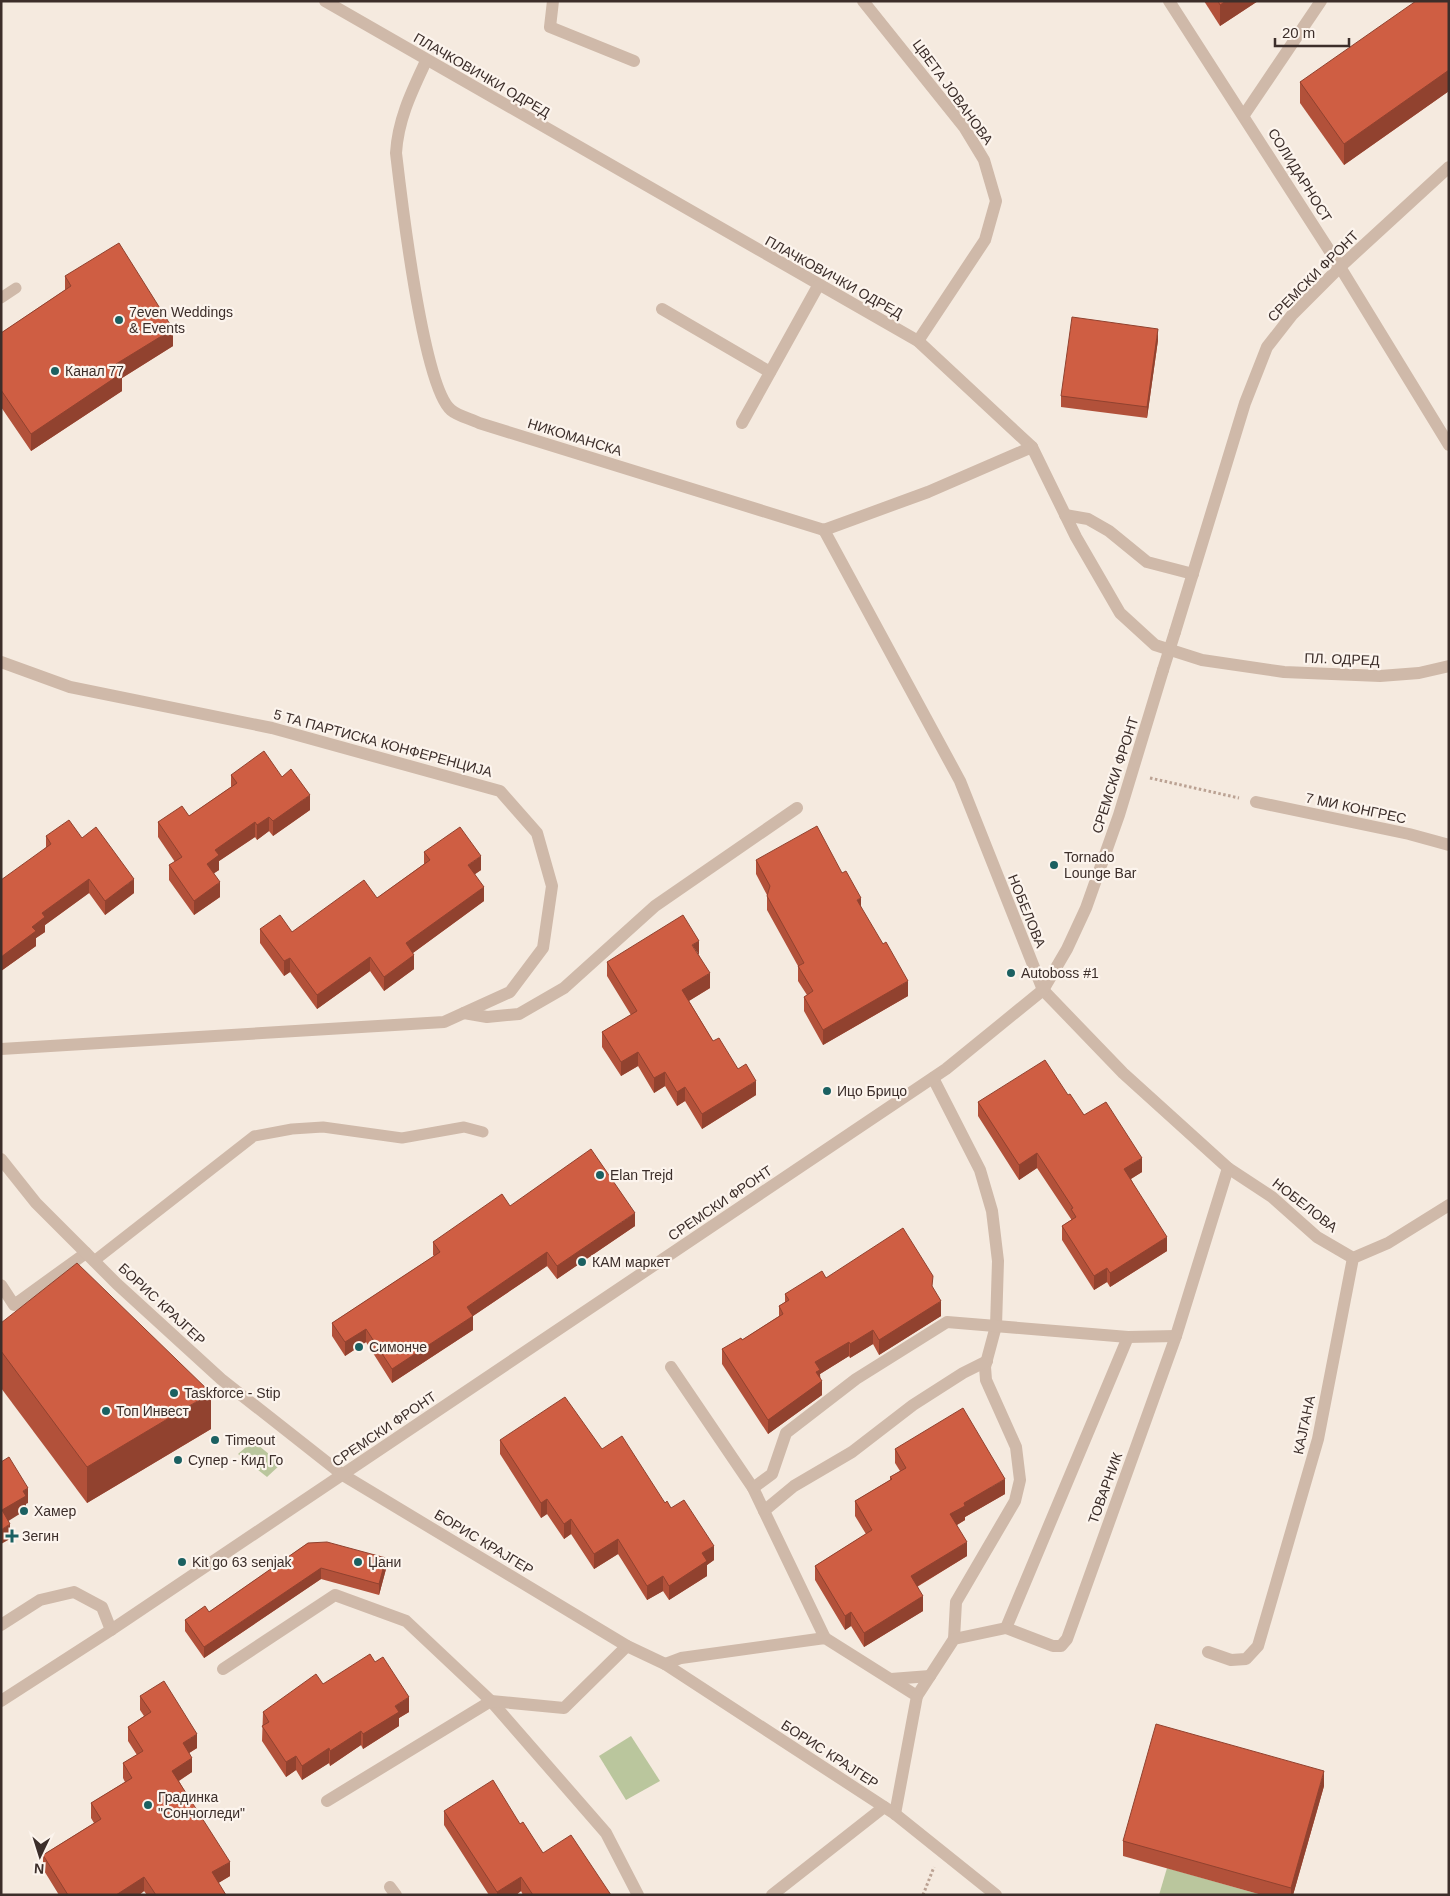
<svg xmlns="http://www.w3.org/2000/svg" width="1450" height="1896" viewBox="0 0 1450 1896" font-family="Arial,sans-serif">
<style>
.green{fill:#bac69d}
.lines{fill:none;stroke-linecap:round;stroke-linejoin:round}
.path{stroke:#bba293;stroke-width:3;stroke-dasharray:2.5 2.5;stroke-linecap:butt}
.service{stroke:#cfb9a9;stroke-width:11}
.minor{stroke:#cfb9a9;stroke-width:12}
.tertiary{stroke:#cfb9a9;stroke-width:12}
.tertiary-bridge{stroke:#cfb9a9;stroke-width:12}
.wall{fill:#b2513a}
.shaded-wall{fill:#91422f}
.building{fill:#cf5e43;stroke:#91422f}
.poi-dot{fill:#1b6061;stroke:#fcf4ed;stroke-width:2}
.labels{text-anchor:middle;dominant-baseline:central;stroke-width:4.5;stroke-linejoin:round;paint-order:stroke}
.street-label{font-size:14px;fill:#3c2e2a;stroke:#fcf4ed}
.poi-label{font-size:14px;fill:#3c2e2a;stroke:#fcf4ed;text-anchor:start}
</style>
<rect width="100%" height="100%" fill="#f5eadf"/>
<!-- green -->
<g class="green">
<polygon points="253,1441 281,1464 267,1477 238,1454"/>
<polygon points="631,1736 660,1781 626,1800 599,1756"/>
<polygon points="1167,1868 1262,1895 1159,1895"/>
</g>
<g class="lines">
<!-- path -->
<g class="path">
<polyline points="1150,778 1239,798"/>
<polyline points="923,1895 934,1867"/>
</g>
<!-- service -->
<g class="service">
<polyline points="1,298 16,288"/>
<polyline points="94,1261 254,1136 292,1129 323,1127 402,1138 464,1127 483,1132"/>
</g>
<!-- minor -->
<g class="minor">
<polyline points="325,1 918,341 1032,447 1076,537 1120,613 1155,645 1202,660 1284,672 1380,676 1419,673 1449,666"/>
<polyline points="553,1 550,27 634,61"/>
<polyline points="863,1 964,127 984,160 996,201 985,240 918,341"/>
<polyline points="1169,1 1340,267 1449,445"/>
<path d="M426 61C412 91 398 119 396 153 401 196 423 387 451 410 458 416 471 419 479 423L824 530 928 492 1032 447"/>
<polyline points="1244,115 1321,1"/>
<polyline points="662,309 770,372"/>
<polyline points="742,423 818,286"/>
<polyline points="1065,515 1088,519 1109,531 1147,562 1193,574"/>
<polyline points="824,530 960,781 1043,990 1123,1073 1228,1168 1272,1197 1317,1237 1353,1258"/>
<polyline points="1,662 70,687 272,728 500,791 537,833 552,886 543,948 510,992 444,1022 1,1049"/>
<polyline points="1256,802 1409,834 1449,845"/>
<polyline points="464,1013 487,1017 519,1014 564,988 655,906 797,808"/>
<polyline points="933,1078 980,1170 992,1211 998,1261 996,1326 985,1367 986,1380 1016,1447 1020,1480 1015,1501 956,1602 954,1639"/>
<polyline points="1,1285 14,1305 86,1253"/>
<polyline points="671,1367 753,1488 825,1638"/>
<polyline points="753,1488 772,1474 786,1433 856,1379 947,1322 1128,1337 1176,1336"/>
<polyline points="764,1511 794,1486 852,1452 913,1405 963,1373 987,1361"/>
<polyline points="1,1625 40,1600 74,1592 102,1607 111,1630"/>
<polyline points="1006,1628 1128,1337"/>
<polyline points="1208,1652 1231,1660 1246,1659 1258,1646 1318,1439 1353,1258 1388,1243 1449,1205"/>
<polyline points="665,1664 681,1658 825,1638 917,1696 895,1814"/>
<polyline points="223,1669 335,1595 406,1621 491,1701 606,1833 638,1895"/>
<polyline points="891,1679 930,1676"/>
<polyline points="917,1696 954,1639 1006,1628 1053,1646 1061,1646 1067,1639 1176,1336 1228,1168"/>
<polyline points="327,1801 491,1701 564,1708 627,1646"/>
<polyline points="390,1887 396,1895"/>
<polyline points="772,1895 884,1807"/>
</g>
<!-- tertiary -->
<g class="tertiary">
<polyline points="1175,632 1245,403 1267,347 1292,315 1340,267 1449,167"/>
<polyline points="1,1159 36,1203 117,1284 221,1379 343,1475 627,1646 665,1664 895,1814 996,1895"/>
<polyline points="1,1701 111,1630 946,1069 1043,990 1067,949 1086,908 1119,815 1163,670"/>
</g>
<!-- tertiary-bridge -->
<polyline class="tertiary-bridge" points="1163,670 1175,632"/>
</g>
<!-- wall -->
<g class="wall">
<polygon points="1204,1 1258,1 1220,26"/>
<polygon points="1449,3 1449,91 1344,165 1300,103 1300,82"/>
<polygon points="65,276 173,346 122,378 122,391 31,451 1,407 1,333 65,290"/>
<polygon points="1158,340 1147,418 1061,407 1061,396"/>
<polygon points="231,775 282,777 310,810 273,836 269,831 257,840 255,837 219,861 219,870 214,873 220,897 194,915 169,880 169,865 175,862 158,837 158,822 189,816 231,787"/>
<polygon points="46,836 82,838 134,893 105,915 89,893 45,925 45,932 36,938 36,946 1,971 46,847"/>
<polygon points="424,852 481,870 475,874 484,901 413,953 414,969 384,991 370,971 317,1009 290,972 284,976 260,943 260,929 292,932 377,898 424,864"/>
<polygon points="756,860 861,908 908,996 823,1045 804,1011 804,997 807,995 798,981 798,966 767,910 767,895 756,874"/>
<polygon points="699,955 710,988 689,1001 713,1041 738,1069 756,1095 702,1129 685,1101 677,1106 665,1086 654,1093 638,1066 621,1076 602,1047 602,1032 631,1015 607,976 607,962"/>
<polygon points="1068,1095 1084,1115 1142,1172 1131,1179 1167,1251 1110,1287 1107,1282 1094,1290 1062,1240 1062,1226 1071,1220 1071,1219 1037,1168 1019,1180 978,1116 978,1102"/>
<polygon points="510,1206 635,1226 557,1279 547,1266 473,1316 473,1330 392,1383 366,1342 345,1356 332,1336 332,1323 434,1256 433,1255 433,1242"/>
<polygon points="826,1278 933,1289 941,1316 879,1355 873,1344 850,1358 849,1356 820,1374 822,1395 768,1434 722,1364 722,1349 742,1340 779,1316 779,1306 785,1302 785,1294"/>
<polygon points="1,1323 211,1429 87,1503 1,1388"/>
<polygon points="500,1440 602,1449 671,1508 714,1560 707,1565 707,1576 669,1600 663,1591 647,1600 618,1554 594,1569 571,1534 564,1539 547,1514 541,1518 500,1454"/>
<polygon points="895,1449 1005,1494 965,1517 965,1520 957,1525 967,1556 917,1587 923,1611 864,1647 851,1626 845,1630 815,1580 815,1566 866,1534 855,1516 855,1501 890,1480 890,1477 900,1471 895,1463"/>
<polygon points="308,1543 386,1569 379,1595 321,1579 204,1658 185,1631 185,1620 209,1612"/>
<polygon points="323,1684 409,1712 399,1718 399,1726 363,1749 361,1745 330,1766 329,1763 302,1780 296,1770 286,1777 262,1741 263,1712"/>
<polygon points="140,1696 197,1748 189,1753 192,1772 179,1781 230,1876 218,1883 226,1895 147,1895 144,1891 139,1895 59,1895 43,1869 43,1855 94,1823 91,1818 91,1803 125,1782 123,1778 123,1763 137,1755 128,1741 128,1727 144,1716 140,1710"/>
<polygon points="1324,1786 1293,1895 1262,1895 1123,1856 1123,1841"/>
<polygon points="444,1811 520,1824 543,1853 611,1895 523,1895 521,1891 516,1895 489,1895 444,1825"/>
</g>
<!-- shaded-wall -->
<g class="shaded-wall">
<polygon points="1226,1 1258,1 1220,26 1220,5"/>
<polygon points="1449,70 1449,91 1344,165 1344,144"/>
<polygon points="173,329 173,346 122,378 122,391 31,451 31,434 116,364"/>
<polygon points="1158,329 1158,340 1147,418 1147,407"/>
<polygon points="310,795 310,810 273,836 273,821"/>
<polygon points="269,817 269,831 257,840 257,825"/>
<polygon points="255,822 255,837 219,861 219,870 207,878 207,864 215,850"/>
<polygon points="481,856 481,870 468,879 468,865"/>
<polygon points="89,879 89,893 45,925 45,932 36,938 36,946 1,971 1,957 32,927 42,913"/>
<polygon points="134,879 134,893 105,915 105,901"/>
<polygon points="220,882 220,897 194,915 194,901"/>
<polygon points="484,887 484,901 406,958 406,943"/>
<polygon points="861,898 861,912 857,900"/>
<polygon points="699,941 699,955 692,945"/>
<polygon points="414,955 414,969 384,991 384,977"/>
<polygon points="370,957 370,971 317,1009 317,995"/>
<polygon points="290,958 290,972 284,976 284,961"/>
<polygon points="710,973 710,988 682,1005 682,990"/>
<polygon points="908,981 908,996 823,1045 823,1030"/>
<polygon points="638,1052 638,1066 621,1076 621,1062"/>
<polygon points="665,1072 665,1086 654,1093 654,1078"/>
<polygon points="756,1081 756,1095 702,1129 702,1114"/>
<polygon points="685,1087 685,1101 677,1106 677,1092"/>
<polygon points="1037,1153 1037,1168 1019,1180 1019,1165"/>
<polygon points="1142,1158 1142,1172 1124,1183 1124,1169"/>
<polygon points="635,1213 635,1226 557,1279 557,1266"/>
<polygon points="1167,1237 1167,1251 1110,1287 1110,1273"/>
<polygon points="547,1252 547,1266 467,1320 467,1307"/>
<polygon points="1107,1268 1107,1282 1094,1290 1094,1276"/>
<polygon points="941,1301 941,1316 879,1355 879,1340"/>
<polygon points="473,1316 473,1330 392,1383 392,1369"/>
<polygon points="366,1329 366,1342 345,1356 345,1342"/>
<polygon points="873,1330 873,1344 850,1358 850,1344"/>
<polygon points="849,1342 849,1356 820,1374 820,1382 822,1381 822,1395 768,1434 768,1420 815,1362"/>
<polygon points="211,1393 211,1429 87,1503 87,1467"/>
<polygon points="1005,1479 1005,1494 965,1517 965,1520 950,1529 950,1514 964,1503"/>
<polygon points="28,1488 28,1503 26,1504 26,1510 2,1525 2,1510 23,1491"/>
<polygon points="547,1499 547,1514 541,1518 541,1503"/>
<polygon points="571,1519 571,1534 564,1539 564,1524"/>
<polygon points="10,1524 10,1539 1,1544 1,1530"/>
<polygon points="618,1539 618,1554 594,1569 594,1554"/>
<polygon points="967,1542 967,1556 911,1590 911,1576"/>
<polygon points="714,1546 714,1560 707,1565 707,1576 669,1600 669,1586 702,1553"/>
<polygon points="386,1558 386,1569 379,1595 379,1584"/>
<polygon points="321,1568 321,1579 204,1658 204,1647"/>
<polygon points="663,1576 663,1591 647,1600 647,1586"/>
<polygon points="923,1596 923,1611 864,1647 864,1633"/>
<polygon points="851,1612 851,1626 845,1630 845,1616"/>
<polygon points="409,1697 409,1712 399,1718 399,1726 363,1749 363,1734 395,1706"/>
<polygon points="361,1731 361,1745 330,1766 330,1751"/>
<polygon points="197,1734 197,1748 183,1757 183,1743"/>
<polygon points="329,1748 329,1763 302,1780 302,1766"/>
<polygon points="296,1756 296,1770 286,1777 286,1762"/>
<polygon points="192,1758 192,1772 172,1785 172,1771"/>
<polygon points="1324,1771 1324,1786 1293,1895 1291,1895 1291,1888"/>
<polygon points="230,1862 230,1876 212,1887 212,1872"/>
<polygon points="144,1877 144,1891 139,1895 116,1895"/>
<polygon points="521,1877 521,1891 516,1895 497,1895 497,1892"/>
</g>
<!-- building -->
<g class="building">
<polygon points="1218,1 1226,1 1220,5"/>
<polygon points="1416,1 1447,1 1449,3 1449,70 1344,144 1300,82"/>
<polygon points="119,243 173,329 116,364 122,373 31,434 1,390 1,333 71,286 65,276"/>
<polygon points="1072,317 1158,329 1147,407 1061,396"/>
<polygon points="264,751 282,777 291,769 310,795 273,821 269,817 257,825 255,822 215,850 219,855 207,864 220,882 194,901 169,865 182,857 158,822 182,806 189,816 237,783 231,775"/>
<polygon points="69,820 82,838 96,827 134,879 105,901 89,879 42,913 45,917 32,927 36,931 1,957 1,880 51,844 46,836"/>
<polygon points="817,826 842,873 846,871 861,898 857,900 883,944 886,942 908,981 823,1030 804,997 813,991 798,966 804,963 767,896 770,886 756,860"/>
<polygon points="460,827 481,856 468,865 484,887 406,943 414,955 384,977 370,957 317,995 290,958 284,961 260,929 280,915 292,932 364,880 377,898 430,860 424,852"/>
<polygon points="683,915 699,941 692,945 710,973 682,990 713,1041 719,1038 738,1069 746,1064 756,1081 702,1114 685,1087 677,1092 665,1072 654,1078 638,1052 621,1062 602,1032 637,1011 607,962"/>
<polygon points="1045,1060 1068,1095 1070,1094 1084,1115 1106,1102 1142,1158 1124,1169 1167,1237 1110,1273 1107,1268 1094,1276 1062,1226 1076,1217 1071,1209 1073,1208 1037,1153 1019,1165 978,1102"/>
<polygon points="591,1149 635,1213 557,1266 547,1252 467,1307 473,1316 392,1369 366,1329 345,1342 332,1323 440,1252 433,1242 502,1194 510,1206"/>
<polygon points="903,1228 933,1276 932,1286 941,1301 879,1340 873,1330 850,1344 849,1342 815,1362 820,1370 816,1372 822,1381 768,1420 722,1349 741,1338 742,1340 783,1314 779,1306 789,1300 785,1294 822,1271 826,1278"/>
<polygon points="77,1263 211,1393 87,1467 1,1351 1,1323"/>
<polygon points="565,1397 602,1449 622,1436 665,1503 667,1501 671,1508 684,1500 714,1546 702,1553 707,1561 669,1586 663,1576 647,1586 618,1539 594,1554 571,1519 564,1524 547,1499 541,1503 500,1440"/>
<polygon points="963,1408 1005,1479 964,1503 965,1506 950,1514 967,1542 911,1576 923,1596 864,1633 851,1612 845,1616 815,1566 872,1530 855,1501 892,1479 890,1477 906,1468 895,1449"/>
<polygon points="9,1457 28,1488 23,1491 26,1496 2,1510 10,1524 1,1530 1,1462"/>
<polygon points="327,1542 386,1558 379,1584 321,1568 204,1647 185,1620 205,1606 209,1612 308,1543"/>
<polygon points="370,1654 375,1662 383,1657 409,1697 395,1706 399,1712 363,1734 361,1731 330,1751 329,1748 302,1766 296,1756 286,1762 262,1726 269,1722 263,1712 316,1674 323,1684"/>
<polygon points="164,1681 197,1734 183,1743 192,1758 172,1771 230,1862 212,1872 226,1895 156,1895 144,1877 116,1895 68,1895 43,1855 101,1819 91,1803 132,1778 123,1763 143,1751 128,1727 151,1712 140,1696"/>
<polygon points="1156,1724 1324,1771 1291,1888 1123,1841"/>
<polygon points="493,1780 520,1824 523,1822 543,1853 571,1835 611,1895 533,1895 521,1877 497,1892 444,1811"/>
</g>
<!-- markers -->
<g class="poi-dot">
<circle cx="119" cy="320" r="5"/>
<circle cx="55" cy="371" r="5"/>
<circle cx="1054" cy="865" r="5"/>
<circle cx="1011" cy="973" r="5"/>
<circle cx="827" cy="1091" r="5"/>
<circle cx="600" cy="1175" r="5"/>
<circle cx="582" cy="1262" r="5"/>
<circle cx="359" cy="1347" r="5"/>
<circle cx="174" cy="1393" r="5"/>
<circle cx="106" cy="1411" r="5"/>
<circle cx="215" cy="1440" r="5"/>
<circle cx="178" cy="1460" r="5"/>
<circle cx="24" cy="1511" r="5"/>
<path d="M9.5 1528.5h5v5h5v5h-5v5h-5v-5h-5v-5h5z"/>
<circle cx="182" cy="1562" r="5"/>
<circle cx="358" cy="1562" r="5"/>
<circle cx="148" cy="1805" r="5"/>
</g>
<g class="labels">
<!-- street labels -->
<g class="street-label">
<text transform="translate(482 75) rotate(30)">ПЛАЧКОВИЧКИ ОДРЕД</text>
<text transform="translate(953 92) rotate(54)">ЦВЕТА ЈОВАНОВА</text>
<text transform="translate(1300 175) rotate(58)">СОЛИДАРНОСТ</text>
<text transform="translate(1313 276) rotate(-45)">СРЕМСКИ ФРОНТ</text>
<text transform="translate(834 277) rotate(29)">ПЛАЧКОВИЧКИ ОДРЕД</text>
<text transform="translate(575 437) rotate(17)">НИКОМАНСКА</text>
<text transform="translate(1342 659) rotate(2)">ПЛ. ОДРЕД</text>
<text transform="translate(383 743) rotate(15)">5 ТА ПАРТИСКА КОНФЕРЕНЦИЈА</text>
<text transform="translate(1115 775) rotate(-72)">СРЕМСКИ ФРОНТ</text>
<text transform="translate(1356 808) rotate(12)">7 МИ КОНГРЕС</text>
<text transform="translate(1027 911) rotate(68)">НОБЕЛОВА</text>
<text transform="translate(720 1203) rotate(-34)">СРЕМСКИ ФРОНТ</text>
<text transform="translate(1305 1205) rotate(38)">НОБЕЛОВА</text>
<text transform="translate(162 1304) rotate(43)">БОРИС КРАЈГЕР</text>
<text transform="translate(1304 1425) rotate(-78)">КАЈГАНА</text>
<text transform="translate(384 1429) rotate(-34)">СРЕМСКИ ФРОНТ</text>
<text transform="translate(1105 1488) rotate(-70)">ТОВАРНИК</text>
<text transform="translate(484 1542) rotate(31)">БОРИС КРАЈГЕР</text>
<text transform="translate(830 1754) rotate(33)">БОРИС КРАЈГЕР</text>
</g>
<!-- poi labels -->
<g class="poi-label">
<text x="129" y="312">7even Weddings<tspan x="129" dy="16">&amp; Events</tspan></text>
<text x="65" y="371">Канал 77</text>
<text x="1064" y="857">Tornado<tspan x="1064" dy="16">Lounge Bar</tspan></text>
<text x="1021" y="973">Autoboss #1</text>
<text x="837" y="1091">Ицо Брицо</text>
<text x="610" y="1175">Elan Trejd</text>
<text x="592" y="1262">КАМ маркет</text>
<text x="369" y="1347">Симонче</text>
<text x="184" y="1393">Taskforce - Stip</text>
<text x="116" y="1411">Топ Инвест</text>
<text x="225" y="1440">Timeout</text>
<text x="188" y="1460">Супер - Кид Го</text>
<text x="34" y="1511">Хамер</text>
<text x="22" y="1536">Зегин</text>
<text x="192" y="1562">Kit go 63 senjak</text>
<text x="368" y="1562">Џани</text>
<text x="158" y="1797">Градинка<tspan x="158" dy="16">"Сончогледи"</tspan></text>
</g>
</g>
<!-- border -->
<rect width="1450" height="1896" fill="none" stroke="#3c2e2a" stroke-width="5"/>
<!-- north arrow -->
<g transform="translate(40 1856) rotate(184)" stroke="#fcf4ed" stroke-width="4" paint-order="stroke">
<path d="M0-4L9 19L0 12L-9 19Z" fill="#3c2e2a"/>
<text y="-8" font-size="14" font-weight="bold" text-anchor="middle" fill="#3c2e2a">N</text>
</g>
<!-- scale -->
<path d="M1275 38v8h74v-8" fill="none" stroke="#3c2e2a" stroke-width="2.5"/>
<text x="1282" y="38" font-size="15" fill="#3c2e2a" stroke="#fcf4ed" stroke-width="4" paint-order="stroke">20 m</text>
</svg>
